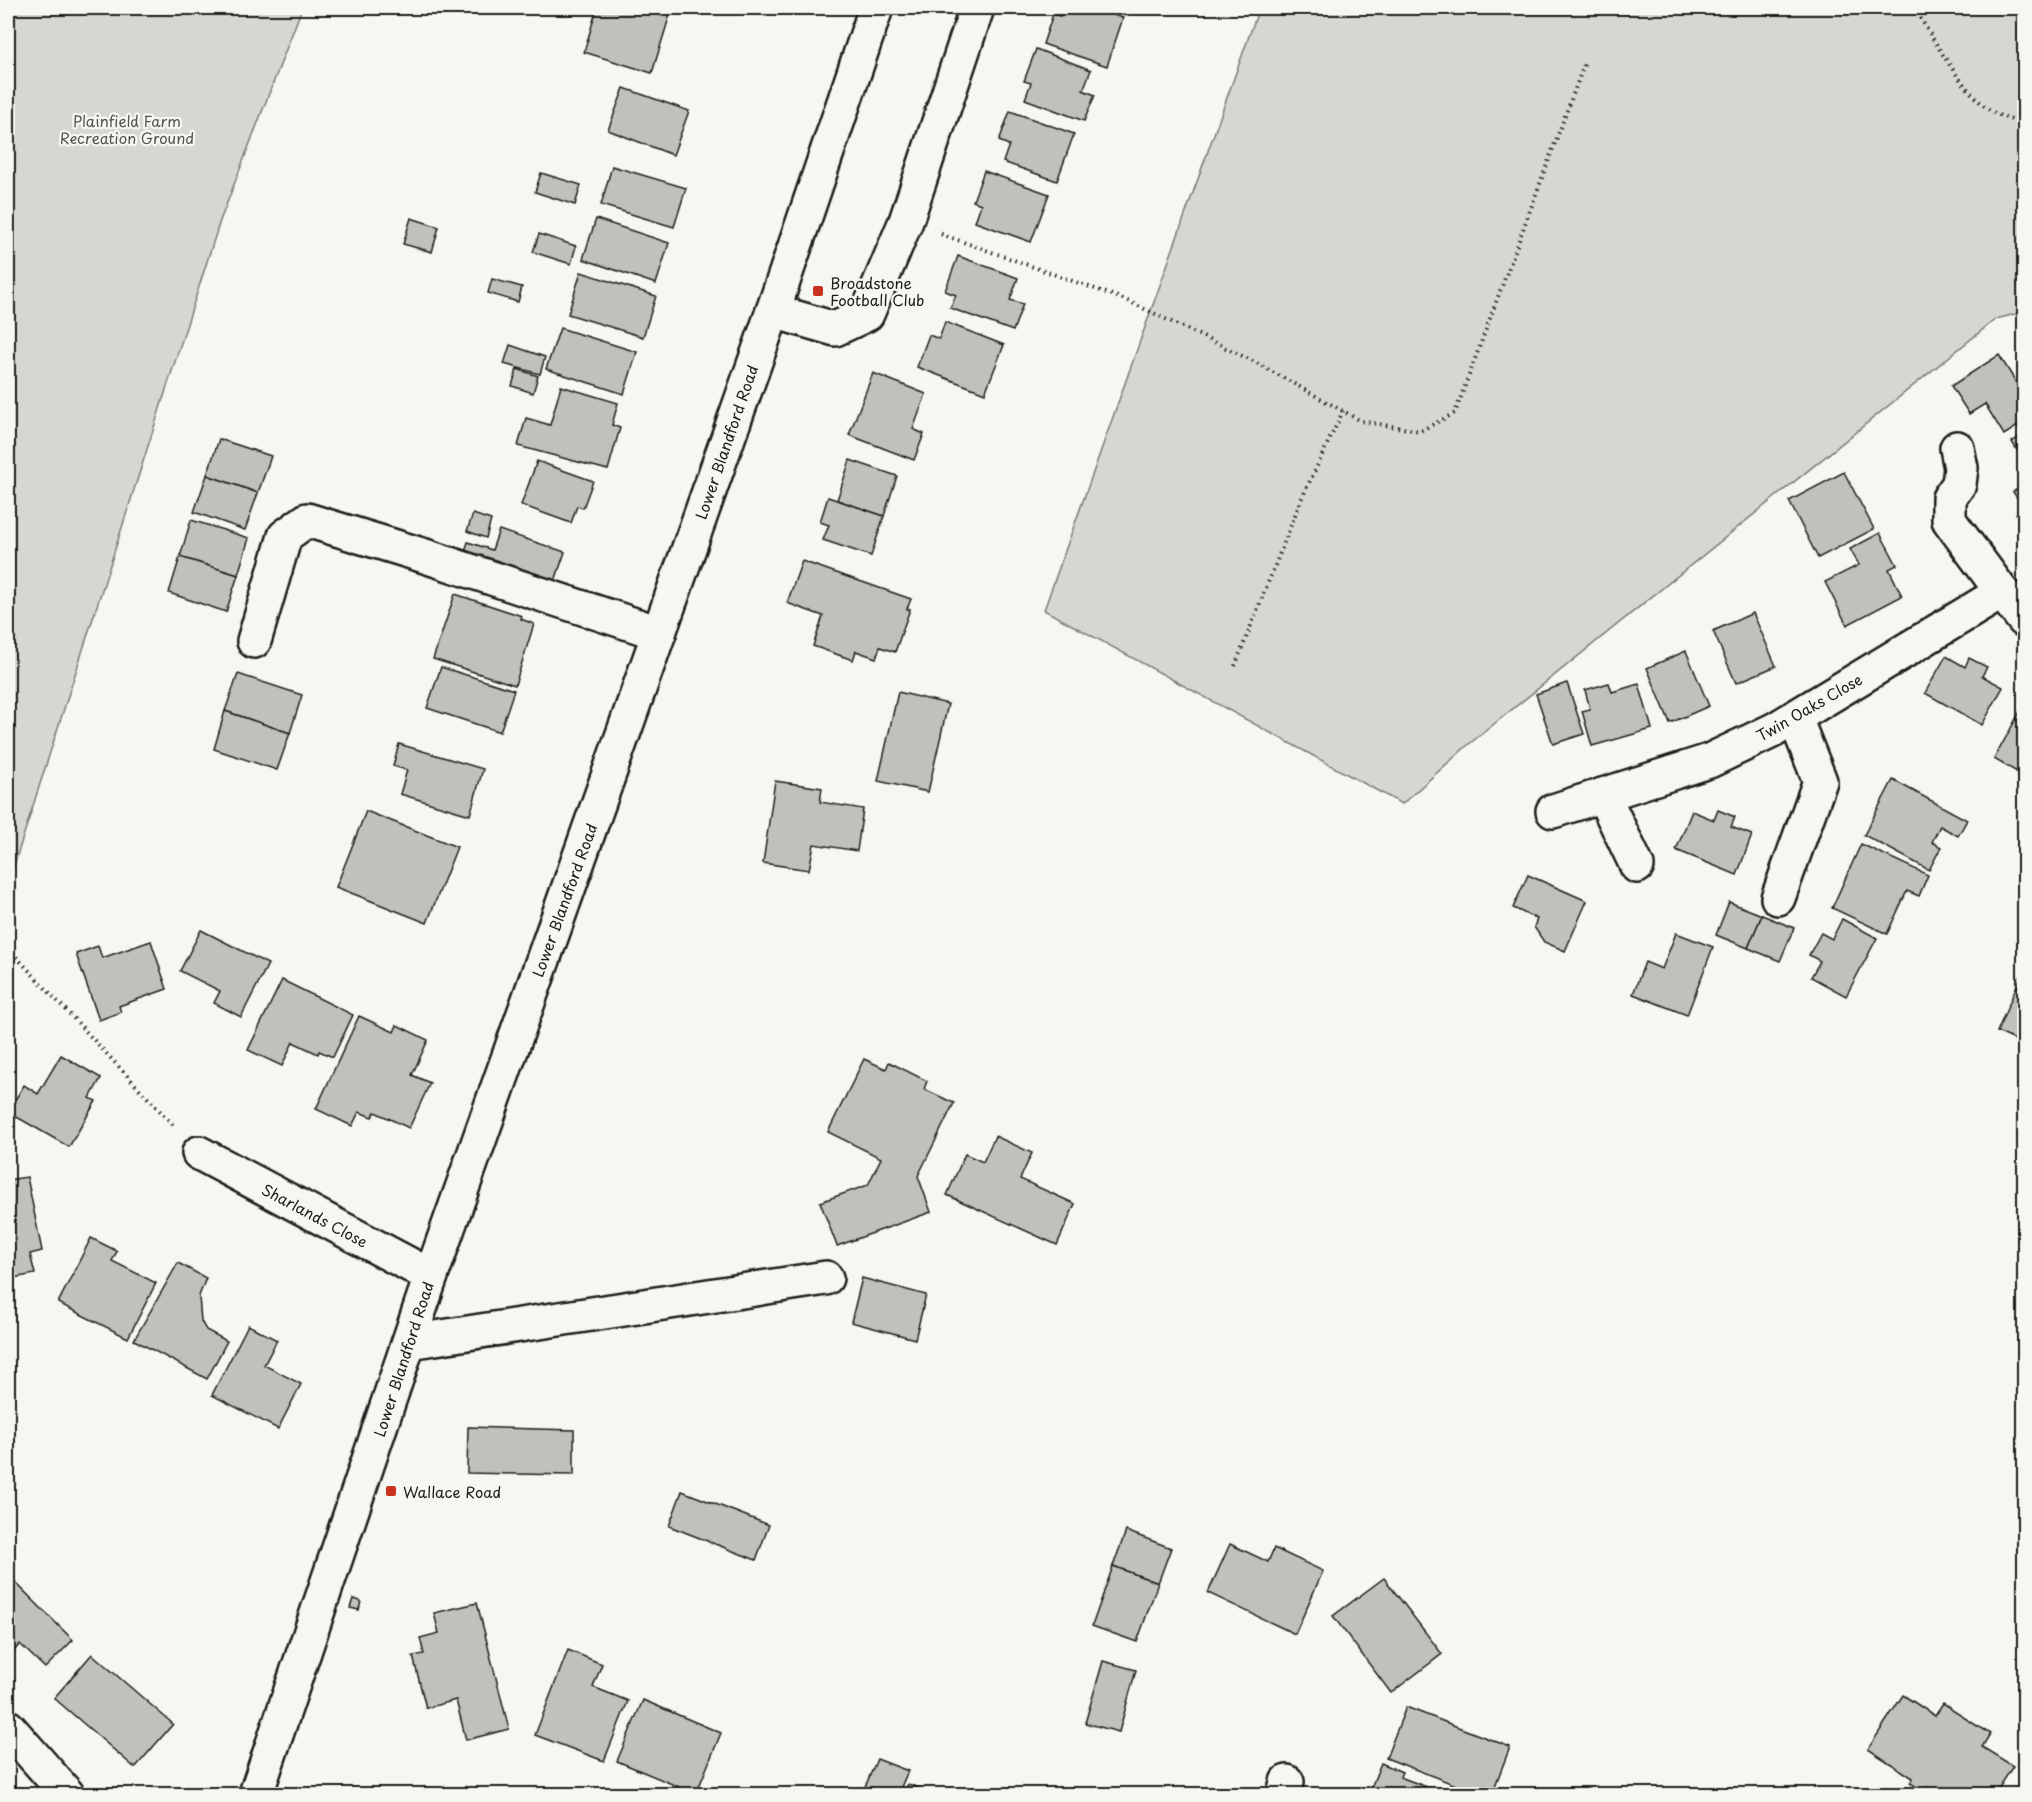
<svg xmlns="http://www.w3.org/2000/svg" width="2032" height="1802" viewBox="0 0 2032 1802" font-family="'Playpen Sans',sans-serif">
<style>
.green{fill:#d6d6d2;stroke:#797977;stroke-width:1.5}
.building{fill:#c0c0bd;stroke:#1c1c1c;stroke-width:1.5}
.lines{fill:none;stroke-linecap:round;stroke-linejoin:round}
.minor-casing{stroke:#1c1c1c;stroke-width:38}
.major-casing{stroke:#1c1c1c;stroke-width:38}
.path{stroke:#1c1c1c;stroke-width:4;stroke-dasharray:1.5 4.5;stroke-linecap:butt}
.minor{stroke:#f6f6f2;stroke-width:33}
.major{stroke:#f6f6f2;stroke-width:33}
.poi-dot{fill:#c8321e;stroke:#f6f6f2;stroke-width:2}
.labels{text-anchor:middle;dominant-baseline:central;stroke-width:4.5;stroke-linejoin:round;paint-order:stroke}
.park-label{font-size:15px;fill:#545453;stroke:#f6f6f2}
.poi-label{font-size:15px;fill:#1c1c1c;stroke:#f6f6f2;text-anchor:start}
.street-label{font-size:15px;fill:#1c1c1c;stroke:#f6f6f2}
</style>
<rect width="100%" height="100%" fill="#f6f6f2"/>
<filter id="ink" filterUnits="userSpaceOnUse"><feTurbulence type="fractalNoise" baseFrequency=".0167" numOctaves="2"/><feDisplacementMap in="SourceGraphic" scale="12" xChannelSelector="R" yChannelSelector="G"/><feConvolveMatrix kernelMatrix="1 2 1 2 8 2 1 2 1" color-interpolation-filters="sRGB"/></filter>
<g filter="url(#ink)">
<!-- green -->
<g class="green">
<polygon points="8,8 302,8 220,221 8,884"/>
<polygon points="1259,8 2024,8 2024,312 1996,319 1468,745 1402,804 1044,610"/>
</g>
<!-- building -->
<g class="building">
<polygon points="597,8 672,8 652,73 584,52"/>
<polygon points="1063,8 1093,8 1123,18 1107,66 1043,44 1053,14 1060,16"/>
<polygon points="1036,49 1091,70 1083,90 1095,95 1084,121 1025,99 1031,83 1024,81"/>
<polygon points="624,88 689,111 673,155 608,130"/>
<polygon points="1010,111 1074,134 1057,181 1003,162 1009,145 999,141"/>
<polygon points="612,166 686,188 674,227 601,205"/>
<polygon points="984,171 1049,194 1031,242 975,222 981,204 973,201"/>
<polygon points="541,173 581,185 575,205 535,192"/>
<polygon points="411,218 439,227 432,252 403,244"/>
<polygon points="596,219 669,243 656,284 583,259"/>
<polygon points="539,234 576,246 571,264 533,252"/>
<polygon points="958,256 1018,278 1010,300 1023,304 1013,331 950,308 956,295 945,291"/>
<polygon points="581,272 656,296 643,337 568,314"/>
<polygon points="492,279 522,287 518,302 488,293"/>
<polygon points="945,322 1004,345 985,393 917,367 929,335 939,339"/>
<polygon points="560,328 637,352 624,394 546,369"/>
<polygon points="510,345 545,357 540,374 504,364"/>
<polygon points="1999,355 2024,395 2024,422 2004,435 1985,404 1969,414 1951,386"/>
<polygon points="517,369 538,376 533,393 512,386"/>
<polygon points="873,373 926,394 913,429 924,434 914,460 849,435"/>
<polygon points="561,386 618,403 612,425 620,428 608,470 518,446 526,418 550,425"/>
<polygon points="2024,434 2024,461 2012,442"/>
<polygon points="219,439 271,456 258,493 207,475"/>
<polygon points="850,460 897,476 884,516 837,500"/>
<polygon points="537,461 593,481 583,508 577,506 571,523 521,505"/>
<polygon points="1844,472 1874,529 1818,558 1789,501"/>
<polygon points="207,475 258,493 245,530 194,512"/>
<polygon points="2024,484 2024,527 2016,514 2024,508 2013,492"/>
<polygon points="828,497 884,516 871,556 823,540 829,525 820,522"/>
<polygon points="473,514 491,520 486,538 467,531"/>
<polygon points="191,520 249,538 238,575 180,557"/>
<polygon points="499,530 565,552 555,581 552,579 547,593 461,565 468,542 492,550"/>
<polygon points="1880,533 1897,565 1889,569 1902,596 1847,625 1825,582 1859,565 1850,549"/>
<polygon points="180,557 238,575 226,612 169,593"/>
<polygon points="802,561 911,599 907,609 910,609 895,652 880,647 876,658 856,651 853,660 813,646 823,616 787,603"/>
<polygon points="455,594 522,616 521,619 534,624 515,685 433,659"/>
<polygon points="1753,613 1776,666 1736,683 1713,631"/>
<polygon points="1686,651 1709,706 1670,723 1647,668"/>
<polygon points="1946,656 1965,667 1969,658 1987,667 1982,676 2003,687 1982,725 1925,693"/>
<polygon points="441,667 514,690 500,732 427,708"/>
<polygon points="238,674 302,695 290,733 225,711"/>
<polygon points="1567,683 1584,734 1553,744 1536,694"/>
<polygon points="1609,683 1612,692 1639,684 1652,729 1592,746 1582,711 1590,709 1585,690"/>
<polygon points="898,692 948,704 928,792 878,781"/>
<polygon points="2022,708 2024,709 2024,776 1994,759"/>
<polygon points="225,711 290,733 277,770 214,749"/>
<polygon points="399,744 483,769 470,815 400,794 407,770 393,766"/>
<polygon points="1893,780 1967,820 1958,836 1940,826 1932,842 1941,847 1929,870 1864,835"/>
<polygon points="775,781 822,788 820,802 863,809 857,851 814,844 809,870 763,863"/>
<polygon points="1718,810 1735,817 1731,827 1752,835 1737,875 1676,850 1692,811 1714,820"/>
<polygon points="366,811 457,847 427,923 336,887"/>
<polygon points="1861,844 1928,875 1919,896 1907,891 1887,934 1832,908"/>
<polygon points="1528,875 1587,901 1565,951 1544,942 1534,927 1537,919 1513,908"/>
<polygon points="1729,902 1762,915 1748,948 1716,935"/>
<polygon points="1762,915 1794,928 1780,961 1748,948"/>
<polygon points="1842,919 1877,938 1846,996 1811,977 1820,961 1809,955 1821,933 1832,939"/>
<polygon points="201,930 268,964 241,1017 214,1003 220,991 180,971"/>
<polygon points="1676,933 1713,947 1687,1015 1633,994 1645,962 1662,969"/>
<polygon points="151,941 167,989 119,1006 121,1012 99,1020 76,954 98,946 102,958"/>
<polygon points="2024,969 2024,1044 1997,1032"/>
<polygon points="282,980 353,1015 333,1057 319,1051 318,1054 293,1042 282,1066 248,1050"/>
<polygon points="359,1016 394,1032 397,1025 428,1040 412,1075 430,1083 409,1128 375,1112 372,1117 359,1112 352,1126 316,1109"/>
<polygon points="61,1055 101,1078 90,1098 96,1101 69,1147 8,1112 24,1085 38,1094"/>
<polygon points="864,1059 886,1069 889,1062 927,1081 924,1089 954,1103 918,1176 931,1212 837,1246 820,1202 868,1185 881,1158 828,1132"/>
<polygon points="995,1136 1032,1153 1020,1179 1075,1204 1057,1245 947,1195 965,1154 983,1162"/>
<polygon points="27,1177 42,1251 30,1254 35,1274 8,1279 8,1180"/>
<polygon points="91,1238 117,1251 112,1261 156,1283 128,1338 58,1303"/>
<polygon points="178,1263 206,1278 199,1296 201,1321 206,1330 227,1341 207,1379 134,1340"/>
<polygon points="862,1278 926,1295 915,1339 851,1322"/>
<polygon points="248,1325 277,1340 264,1365 301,1384 278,1429 212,1395"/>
<polygon points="468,1427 574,1430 574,1475 467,1473"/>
<polygon points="682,1491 769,1525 756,1560 669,1526"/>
<polygon points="1126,1531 1171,1548 1158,1583 1113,1566"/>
<polygon points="1230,1544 1268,1562 1274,1548 1323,1571 1295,1634 1208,1593"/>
<polygon points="1113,1566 1158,1583 1137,1642 1092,1626"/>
<polygon points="8,1575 73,1640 45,1668 20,1644 13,1652 8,1646"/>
<polygon points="1384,1578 1442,1654 1391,1693 1333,1616"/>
<polygon points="353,1599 361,1601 359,1610 350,1608"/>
<polygon points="477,1603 509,1729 466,1740 456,1700 426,1708 413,1656 424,1654 420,1638 439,1633 434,1613"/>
<polygon points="568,1650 602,1664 593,1687 628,1701 604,1761 535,1735"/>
<polygon points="92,1654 173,1724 135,1768 54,1698"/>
<polygon points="1103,1661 1136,1670 1119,1732 1085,1723"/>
<polygon points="1903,1695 1935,1716 1943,1704 1990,1734 1982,1747 2013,1766 1995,1794 1938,1794 1927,1787 1924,1791 1910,1783 1913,1778 1868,1749"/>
<polygon points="643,1700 721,1733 696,1794 617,1761"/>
<polygon points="1406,1707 1510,1747 1492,1794 1479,1794 1386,1758"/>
<polygon points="877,1759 908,1771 898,1794 862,1794"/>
<polygon points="1381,1763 1402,1772 1400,1777 1432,1789 1429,1794 1381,1794 1370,1790"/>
<polygon points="908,1784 934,1794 903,1794"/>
</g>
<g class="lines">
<!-- minor casing -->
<g class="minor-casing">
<g id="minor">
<polyline points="773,311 835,329 867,314 906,221 977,8"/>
<polyline points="1957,448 1961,468 1959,484 1949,498 1949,520 2002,592"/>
<polyline points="254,641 285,536 307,520 425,556 659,633"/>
<polyline points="1603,795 1637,866"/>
<polyline points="1553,811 1709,761 1774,730 2002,592 2024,620"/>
<polyline points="1778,898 1820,781 1795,718"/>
<polyline points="199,1153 431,1276"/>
<polyline points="409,1342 826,1278"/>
<polyline points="8,1727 67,1794"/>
<polyline points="1284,1794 1287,1782"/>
</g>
</g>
<!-- major casing -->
<g class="major-casing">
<polyline id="major" points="256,1794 431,1276 773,311 876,8"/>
</g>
<!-- path -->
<g class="path">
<path d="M1914 8C1934 39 1954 78 1982 104 1992 114 2010 120 2024 123"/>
<polyline points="941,234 1126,300 1253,361 1361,421 1420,431 1455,413 1585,62"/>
<polyline points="1235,666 1301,500 1343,411"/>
<polyline points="8,948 174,1126"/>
</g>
<!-- minor -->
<use href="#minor" class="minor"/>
<!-- major -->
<use href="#major" class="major"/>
</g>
</g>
<!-- markers -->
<g class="poi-dot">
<rect x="812" y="285" width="12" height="12" rx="3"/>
<rect x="385" y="1485" width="12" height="12" rx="3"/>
</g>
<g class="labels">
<!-- park labels -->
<g class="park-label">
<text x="127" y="120">Plainfield Farm<tspan x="127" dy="17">Recreation Ground</tspan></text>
</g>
<!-- poi labels -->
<g class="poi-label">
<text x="830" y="282">Broadstone<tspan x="830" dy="17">Football Club</tspan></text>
<text x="403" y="1491">Wallace Road</text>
</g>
<!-- street labels -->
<g class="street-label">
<text transform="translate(726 442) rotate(-71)">Lower Blandford Road</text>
<text transform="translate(1809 707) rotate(-30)">Twin Oaks Close</text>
<text transform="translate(564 900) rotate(-70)">Lower Blandford Road</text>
<text transform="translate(315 1215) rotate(28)">Sharlands Close</text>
<text transform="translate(403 1359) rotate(-72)">Lower Blandford Road</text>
</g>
</g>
<!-- margin -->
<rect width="2032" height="1802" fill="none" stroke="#f6f6f2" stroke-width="30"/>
<rect x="15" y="15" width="2002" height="1772" fill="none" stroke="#1c1c1c" stroke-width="2" filter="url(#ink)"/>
</svg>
